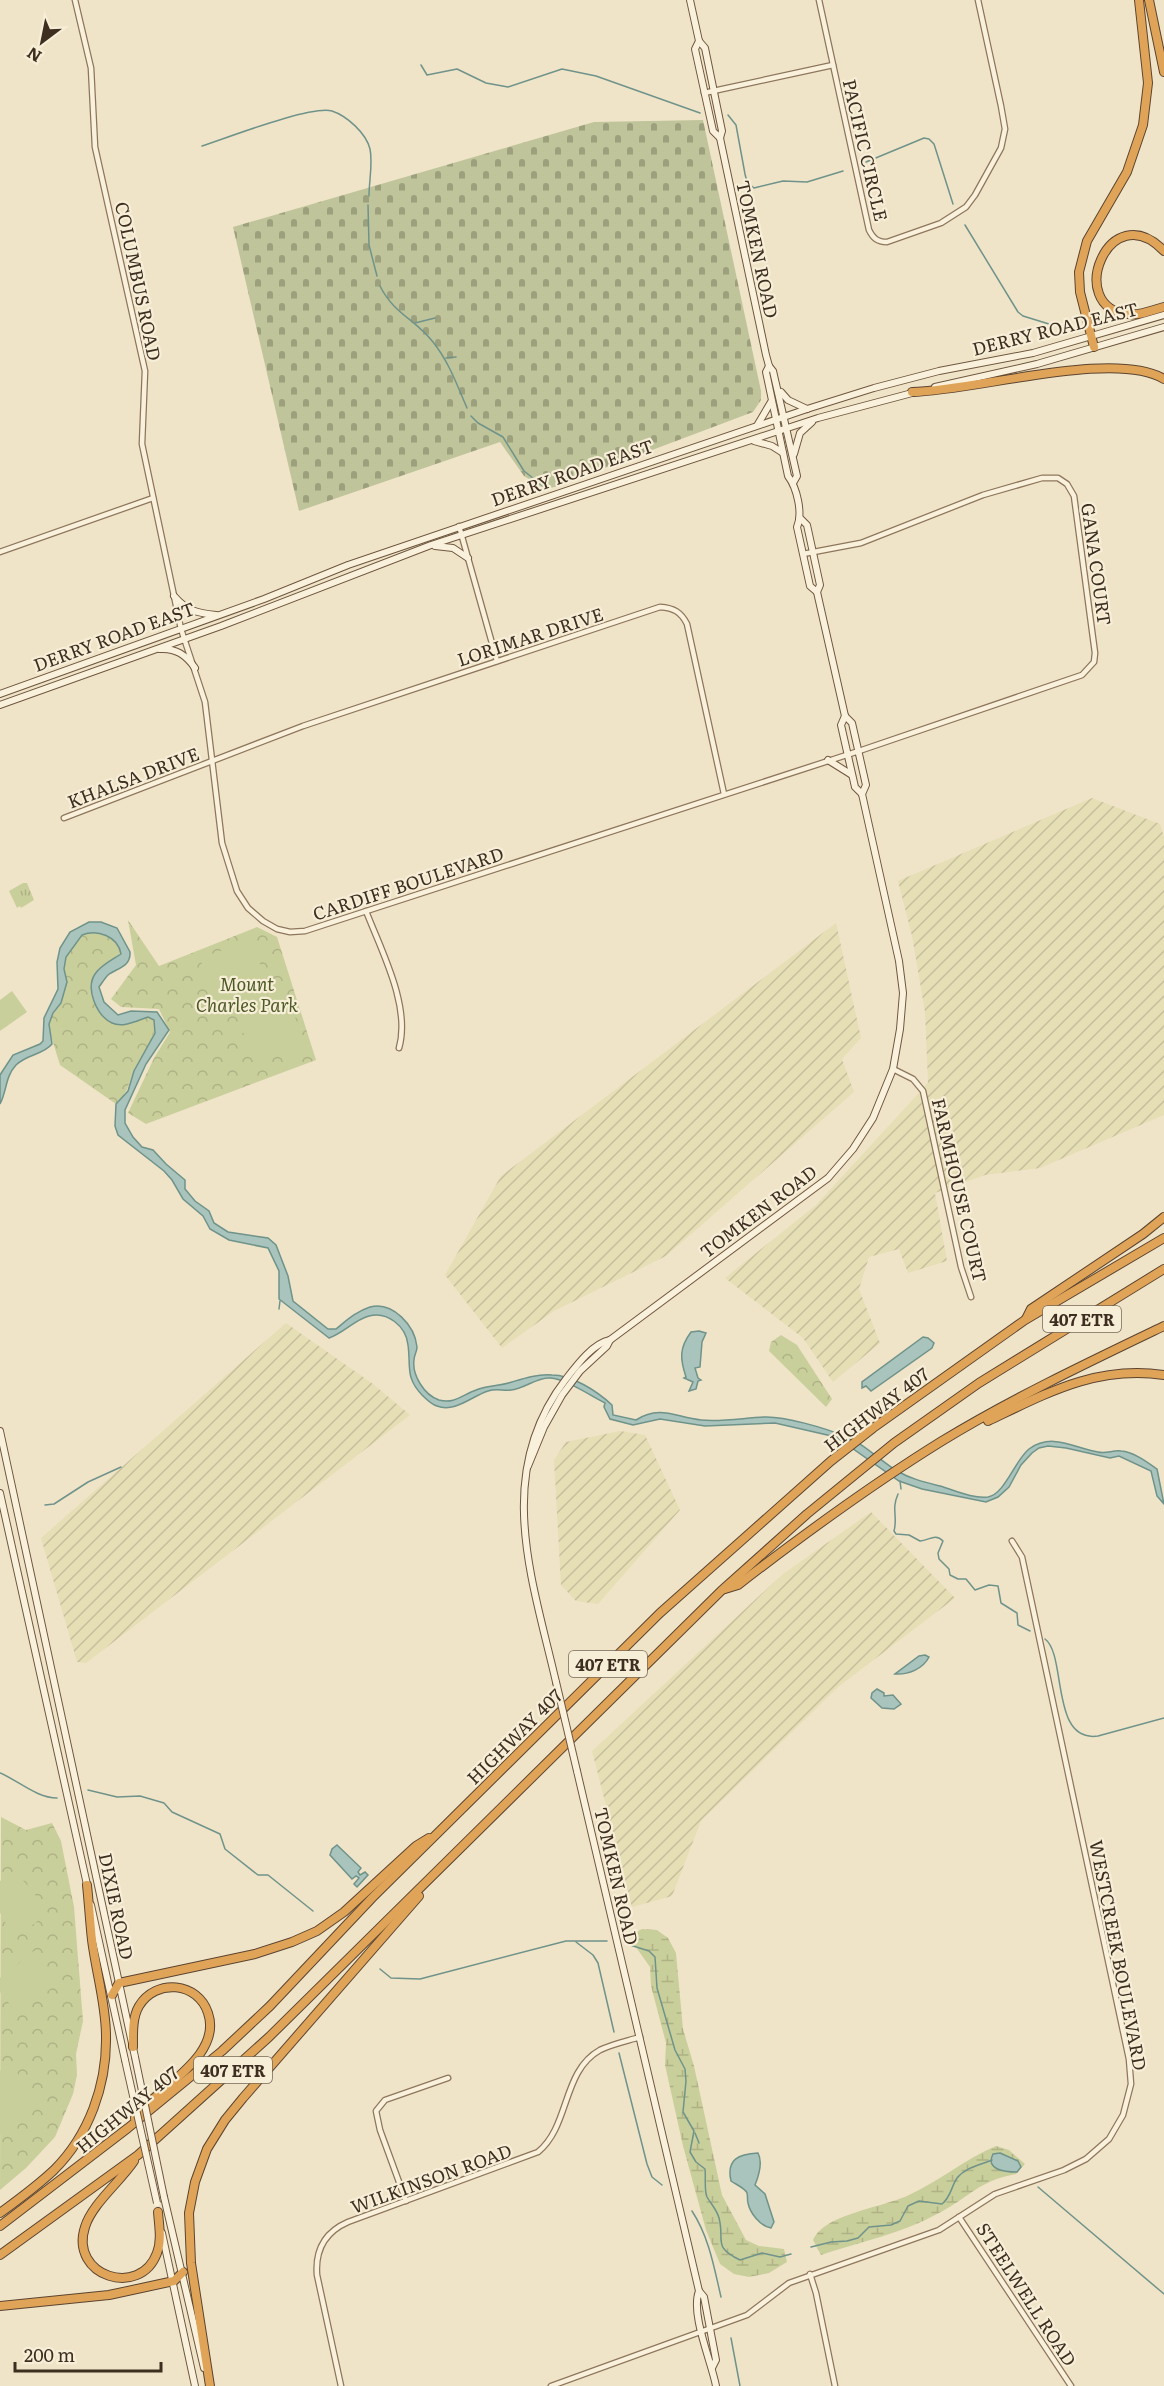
<svg xmlns="http://www.w3.org/2000/svg" width="1164" height="2386" viewBox="0 0 1164 2386" font-family="Literata,serif">
<style>
.farmland{fill:url(#farmland-furrows)}
.grass{fill:url(#grass-tufts)}
.forest{fill:url(#forest-crowns)}
.wetland{fill:url(#wetland-marsh)}
.cemetery{fill:url(#cemetery-stones)}
.pitch{fill:#c9cf9b}
.water{fill:#a9c4bc;stroke:#6f938a;stroke-width:1.5}
.lines{fill:none;stroke-linecap:round;stroke-linejoin:round}
.stream{stroke:#6f938a;stroke-width:1.5}
.minor-casing{stroke:#8d765c;stroke-width:7}
.secondary-casing{stroke:#6f573f;stroke-width:8}
.motorway-casing{stroke:#5b4430;stroke-width:10}
.minor{stroke:#faf1dc;stroke-width:4.5}
.secondary{stroke:#faf1dc;stroke-width:6}
.motorway{stroke:#e0a458;stroke-width:8}
.secondary-bridge-casing{stroke:#6f573f;stroke-width:8;stroke-linecap:butt}
.secondary-bridge{stroke:#faf1dc;stroke-width:6}
.labels{text-anchor:middle;dominant-baseline:central;stroke-width:4.5;stroke-linejoin:round;paint-order:stroke}
.shield{fill:#f7eed8;stroke:#756857;stroke-width:1.5}
.shield-label{font-size:16px;font-weight:bold;fill:#3d2e20}
.street-label{font-size:18px;fill:#3d2e20;stroke:#f7eed8}
.park-label{font-size:18px;font-style:italic;fill:#4d5a26;stroke:#f7eed8}
</style>
<defs>
<pattern id="farmland-furrows" width="10" height="10" patternUnits="userSpaceOnUse" patternTransform="scale(1.5)"><rect width="10" height="10" fill="#e6deb5"/><path d="M-1 1l2-2M0 10L10 0M9 11l2-2" fill="none" stroke="#c6bf9b"/></pattern>
<pattern id="grass-tufts" width="24" height="20" patternUnits="userSpaceOnUse" patternTransform="scale(1.5)"><rect width="24" height="20" fill="#c9cf9b"/><path d="M3 7l-1-3M5 7V3M7 7l1-3M15 17l-1-3M17 17v-4M19 17l1-3" fill="none" stroke="#aeb285"/></pattern>
<pattern id="forest-crowns" width="20" height="18" patternUnits="userSpaceOnUse" patternTransform="scale(1.5)"><rect width="20" height="18" fill="#c9cf9b"/><path d="M2 6a3 3 0 1 1 6 0M12 15a3 3 0 1 1 6 0" fill="none" stroke="#aeb285"/></pattern>
<pattern id="wetland-marsh" width="20" height="14" patternUnits="userSpaceOnUse" patternTransform="scale(1.5)"><rect width="20" height="14" fill="#c9cf9b"/><path d="M1 5h8M5 5V1M11 12h8M15 12V8" fill="none" stroke="#aeb285"/></pattern>
<pattern id="cemetery-stones" width="16" height="16" patternUnits="userSpaceOnUse" patternTransform="scale(1.5)"><rect width="16" height="16" fill="#bfc49a"/><path d="M2 7V4a2 2 0 0 1 4 0v3zM10 15v-3a2 2 0 0 1 4 0v3z" fill="#9ca07d"/></pattern>
</defs>
<rect width="100%" height="100%" fill="#f0e4c8"/>
<!-- farmland -->
<g class="farmland">
<polygon points="1092,798 1160,824 1164,837 1164,1115 1040,1168 985,1175 935,1193 947,1261 908,1273 899,1249 869,1257 859,1289 880,1343 833,1382 803,1338 725,1278 816,1205 928,1083 925,1012 912,936 898,881"/>
<polygon points="836,923 861,1038 842,1059 854,1092 666,1256 554,1311 502,1348 445,1275 501,1176"/>
<polygon points="286,1323 373,1384 410,1415 86,1663 77,1662 41,1538"/>
<polygon points="620,1431 645,1435 680,1510 598,1604 576,1601 561,1585 554,1460 566,1442"/>
<polygon points="871,1512 955,1598 838,1687 701,1821 672,1896 632,1907 592,1751 783,1574"/>
</g>
<!-- grass -->
<polygon class="grass" points="23,883 27,883 34,900 21,908 20,906 17,908 9,891"/>
<!-- forest -->
<g class="forest">
<polygon points="128,920 159,966 257,927 277,937 316,1060 146,1124 128,1113 154,1058 170,1032 159,1009 121,1007 111,999 136,965"/>
<path d="M90 931C103 931 119 941 121 954L97 971 91 994 101 1014 112 1023 147 1017 154 1020C158 1040 141 1054 134 1071 126 1089 130 1089 116 1104L60 1065 47 1023 61 1003 67 982 64 969 66 957 82 935Z"/>
<polygon points="781,1335 797,1345 832,1399 826,1407 769,1351 771,1342"/>
<polygon points="1,1817 26,1830 52,1823 61,1841 74,1907 83,2021 76,2054 77,2075 73,2094 55,2137 26,2168 0,2190"/>
</g>
<!-- wetland -->
<g class="wetland">
<polygon points="642,1929 657,1930 668,1938 676,1953 683,2029 694,2066 722,2195 746,2240 759,2246 784,2249 787,2262 769,2273 749,2277 734,2274 720,2264 706,2230 683,2146 665,2065 666,2043 651,1986 650,1967 633,1943 633,1934"/>
<path d="M996 2146 1009 2150 1025 2164 1016 2174C978 2181 970 2197 939 2213 903 2233 860 2242 821 2255L813 2240C820 2225 839 2218 854 2213 871 2207 890 2203 907 2196 938 2182 965 2159 996 2146Z"/>
</g>
<!-- cemetery -->
<polygon class="cemetery" points="703,120 761,391 761,400 753,412 546,490 524,476 500,442 299,511 233,227 594,122"/>
<!-- pitch -->
<g class="pitch">
<path d="M249 941 253 944 270 993C228 1007 213 1000 200 958Z"/>
<polygon points="12,991 27,1012 0,1031 0,1000"/>
<path d="M285 996 289 998 305 1048C262 1064 249 1055 236 1013Z"/>
<polygon points="15,1870 31,1890 0,1914 0,1881"/>
<polygon points="33,1892 48,1913 17,1937 1,1917"/>
<polygon points="34,1951 59,1982 18,2015 0,1992 0,1978"/>
<polygon points="10,2064 41,2104 0,2135 0,2071"/>
</g>
<!-- water -->
<g class="water">
<path d="M89 922H101L117 928 130 952C131 967 117 968 108 975 105 978 102 983 99 987L104 1002 118 1015 131 1011 157 1012 169 1030 146 1064 125 1110V1123L133 1137 142 1147 153 1150 166 1164 185 1180V1189L195 1201 209 1211 214 1223 228 1232 268 1238 276 1245 288 1276 293 1301 328 1329H336C347 1320 357 1311 370 1307 393 1301 415 1326 417 1347 417 1352 414 1355 414 1360 412 1375 424 1395 439 1400 455 1404 462 1395 476 1390 488 1385 500 1386 512 1382 525 1378 537 1374 552 1375 572 1375 597 1391 612 1405L613 1415 636 1420C660 1405 675 1417 701 1420 722 1422 743 1418 764 1417 784 1416 825 1428 844 1436 864 1443 879 1460 897 1471 911 1479 924 1482 940 1486 954 1490 973 1499 988 1497 1005 1494 1015 1460 1029 1449 1052 1432 1074 1448 1098 1452 1106 1454 1113 1450 1121 1451 1134 1452 1147 1462 1157 1469L1164 1504 1157 1496 1151 1471 1119 1456 1110 1458 1066 1448 1048 1446 1039 1448 1032 1453 1021 1465 1009 1487 998 1497 986 1502 922 1489 899 1481 836 1437 775 1423 705 1426 660 1419 633 1425 610 1419 604 1407 605 1403C591 1396 566 1379 550 1378 537 1377 524 1389 511 1390 503 1391 496 1388 488 1391 472 1396 455 1413 437 1406 432 1405 426 1399 422 1395 405 1377 411 1367 408 1345 406 1326 387 1311 369 1316 354 1320 344 1333 329 1338L279 1299V1271L268 1248 229 1240 210 1229 203 1216 183 1199 172 1180 164 1171 118 1135 115 1126 116 1104 128 1091 134 1071 155 1033 154 1020 148 1017C136 1021 123 1028 112 1023 97 1016 85 989 95 974 101 965 112 960 121 954 118 936 97 929 82 935L66 957 64 969 67 982 61 1003 53 1013 49 1024 52 1044C43 1055 27 1054 16 1065 5 1077 7 1091 0 1104V1075L13 1055 40 1044 43 1041 44 1018 58 989 57 962 60 948 70 932Z"/>
<path d="M699 1331 706 1333 702 1342 700 1367 695 1368 698 1378 701 1380 698 1381 696 1389 689 1391 693 1382 684 1378 686 1377C680 1359 679 1348 691 1332Z"/>
<polygon points="923,1337 928,1338 934,1343 932,1348 871,1391 866,1386 862,1388 862,1382"/>
<path d="M925 1655 929 1657C923 1669 908 1675 895 1674L919 1656Z"/>
<polygon points="877,1689 884,1693 884,1696 893,1695 901,1704 894,1709 882,1708 871,1698 872,1693"/>
<polygon points="337,1845 361,1868 358,1872 360,1875 365,1872 368,1875 357,1887 354,1884 359,1878 356,1876 352,1879 330,1855 332,1849"/>
<path d="M758 2153C763 2162 759 2175 755 2185L765 2194 774 2222 771 2228C760 2226 750 2213 748 2203 747 2200 748 2196 747 2193 745 2188 735 2184 731 2181 726 2159 739 2154 758 2153Z"/>
<path d="M1000 2153 1018 2161 1021 2167 1017 2172C1005 2172 985 2170 993 2154Z"/>
</g>
<g class="lines">
<!-- stream -->
<g class="stream">
<polyline points="421,65 427,75 457,69 486,83 508,87 562,69 596,76 700,113"/>
<polyline points="728,115 736,125 745,174 747,182 754,188 783,181 807,182 843,171"/>
<path d="M202 146C227 138 311 105 332 111 347 116 366 133 370 149 373 163 369 181 369 196"/>
<polyline points="866,162 924,138 929,139 934,144 953,204"/>
<polyline points="368,205 369,245 377,276"/>
<polyline points="965,225 1018,312 1023,316 1049,324"/>
<path d="M380 286C394 314 415 319 433 342 449 362 457 385 467 408"/>
<polyline points="415,323 435,318"/>
<polyline points="446,358 456,357"/>
<polyline points="471,416 478,423 503,437 524,471 543,486"/>
<polyline points="279,1309 280,1301"/>
<polyline points="900,1481 901,1489"/>
<path d="M898 1494C891 1510 898 1516 894 1531L896 1534 909 1535 920 1541C930 1540 935 1533 943 1541L938 1553 939 1559 949 1569 950 1575 958 1579H966L975 1590 989 1585 998 1586 1001 1603 1017 1613 1018 1625 1030 1631"/>
<polyline points="45,1505 54,1504 88,1482 121,1467"/>
<path d="M1045 1639C1067 1655 1050 1743 1098 1736L1164 1718"/>
<path d="M0 1773C19 1781 37 1798 57 1798"/>
<polyline points="88,1790 117,1797 140,1796 164,1803 172,1812 220,1834 225,1849 258,1875 268,1875 313,1911"/>
<polyline points="576,1942 593,1955 598,1963 614,2032"/>
<path d="M630 1945 649 1951 655 1957 657 1988 675 2050 685 2069 686 2081 683 2112 694 2131 690 2152 696 2162 705 2169C706 2177 704 2191 707 2197 711 2204 717 2210 719 2218 725 2240 712 2247 740 2260L762 2253 780 2257 791 2254"/>
<polyline points="380,1969 391,1978 420,1979 566,1941 607,1941"/>
<polyline points="619,2053 647,2164 652,2177 662,2185"/>
<polyline points="695,2133 699,2143"/>
<polyline points="1038,2187 1164,2294"/>
<path d="M692 2211C709 2237 714 2267 721 2297"/>
<path d="M811 2247 831 2242 847 2241 858 2238 869 2227 891 2225 900 2221 908 2206 919 2201 942 2204C951 2197 951 2187 957 2178 966 2167 980 2165 992 2160"/>
<polyline points="731,2338 740,2386"/>
</g>
<!-- minor casing -->
<g class="minor-casing">
<g id="minor">
<polyline points="75,0 91,68 95,147 145,371 142,444 181,629 205,702 222,843 237,891 248,908 263,921 277,929 290,932 305,931 862,750 1082,675 1094,662 1095,653 1074,496 1067,484 1058,478 1042,478 983,495 861,543 803,554"/>
<path d="M819 0 869 230C873 238 877 242 887 242L941 223 966 207 975 195 1001 148 1005 129 1001 106 978 0"/>
<polyline points="704,93 833,65"/>
<polyline points="459,526 497,661"/>
<polyline points="0,552 153,498"/>
<path d="M64 818 303 726 660 607C674 608 681 612 687 624L724 794"/>
<path d="M366 911C381 950 411 1006 399 1048"/>
<polyline points="893,1069 913,1079 923,1091 961,1267 971,1297"/>
<polyline points="406,2201 380,2130 376,2111 385,2100 448,2078"/>
<polyline points="959,2217 1071,2386"/>
<polyline points="810,2274 816,2293 835,2386"/>
<path d="M341 2386 317 2275C315 2250 325 2232 348 2222L538 2152C570 2126 562 2071 600 2050 612 2044 627 2041 640 2037"/>
<polyline points="551,2386 747,2315 789,2283 939,2230 995,2194 1064,2170 1086,2159 1109,2139 1123,2115 1131,2084 1129,2059 1022,1557 1012,1541"/>
</g>
</g>
<!-- secondary casing -->
<g class="secondary-casing">
<g id="secondary">
<polyline points="690,0 699,41 705,48 722,131 720,138 766,355 769,366 773,371 797,476 793,483"/>
<polyline points="699,41 695,49 713,131 720,138"/>
<path d="M769 366 766 372 788 476C797 488 803 513 797 527L810 586 817 592 845 716 852 723 866 785 862 794"/>
<polyline points="935,387 1037,364 1164,327"/>
<polyline points="781,392 788,400 807,409"/>
<polyline points="758,424 771,402"/>
<polyline points="754,441 772,446 783,453"/>
<polyline points="794,454 800,433 812,422"/>
<polyline points="801,519 807,525 820,585 817,592"/>
<polyline points="435,546 453,548 468,558"/>
<path d="M174 596C187 611 197 613 216 615"/>
<path d="M160 649C176 648 186 655 195 668"/>
<polyline points="0,694 264,599 348,565 807,409 874,388 939,371 1033,353 1164,315"/>
<polyline points="0,705 221,626 431,545 818,418 916,392"/>
<polyline points="828,760 852,775"/>
<polyline points="0,1431 135,2057"/>
<polyline points="528,1466 544,1427 562,1395 580,1371 607,1346 610,1340"/>
<polyline points="0,1493 88,1889"/>
<path d="M556 1682C532 1578 493 1473 566 1379 576 1366 593 1343 610 1340L828 1178 853 1149 873 1118 893 1069 900 1029 903 993 899 961 862 794 855 787 841 725 845 716"/>
<polyline points="577,1771 699,2291 704,2297 716,2360 712,2368"/>
<polyline points="91,1905 125,2060"/>
<polyline points="164,2197 204,2368"/>
<polyline points="162,2233 195,2386"/>
<path d="M699 2291C690 2314 712 2363 716 2386"/>
</g>
</g>
<!-- motorway casing -->
<g class="motorway-casing">
<g id="motorway">
<polyline points="1149,0 1164,72"/>
<path d="M1164 251C1109 194 1064 308 1128 314 1140 316 1152 310 1164 307"/>
<polyline points="1094,347 1080,292 1079,272 1087,241 1127,172 1143,125 1148,83 1139,0"/>
<path d="M912 392C974 391 1115 349 1164 379"/>
<polyline points="1026,1319 1031,1309 1143,1234 1164,1217"/>
<path d="M988 1421C1047 1393 1097 1365 1164 1375"/>
<path d="M725 1589 738 1585C804 1534 871 1485 942 1441 1013 1398 1089 1362 1164 1326"/>
<polyline points="112,1995 119,1983 255,1954 292,1942 317,1931 344,1912 416,1846 429,1838"/>
<path d="M133 2047C133 2034 132 2018 139 2006 156 1978 198 1982 208 2013 223 2057 156 2088 135 2118"/>
<path d="M134 2161C120 2182 92 2204 85 2227 69 2276 140 2299 157 2253 162 2240 159 2226 158 2212"/>
<path d="M0 2213C18 2200 37 2186 54 2170 89 2135 107 2085 106 2036 106 2004 96 1972 92 1940 90 1922 89 1904 87 1885"/>
<polyline points="0,2226 128,2128 222,2051 270,2006 372,1898 660,1613 831,1461 873,1428 1025,1320 1164,1238"/>
<polyline points="0,2255 138,2155 269,2037 721,1591 807,1514 894,1443 979,1383 1164,1269"/>
<polyline points="0,2306 109,2295 174,2281 183,2272"/>
<polyline points="210,2386 191,2263 189,2213 195,2182 207,2149 225,2120 243,2098 419,1896"/>
</g>
</g>
<!-- minor -->
<use href="#minor" class="minor"/>
<!-- secondary -->
<use href="#secondary" class="secondary"/>
<!-- motorway -->
<use href="#motorway" class="motorway"/>
<!-- secondary-bridge casing -->
<g class="secondary-bridge-casing">
<g id="secondary-bridge">
<polyline points="556,1682 577,1771"/>
<polyline points="135,2057 164,2197"/>
<polyline points="125,2060 157,2203"/>
</g>
</g>
<!-- secondary-bridge -->
<use href="#secondary-bridge" class="secondary-bridge"/>
</g>
<g class="labels">
<!-- shield labels -->
<g class="shield">
<rect x="1043" y="1306" width="78" height="26" rx="4.5"/>
<rect x="569" y="1651" width="78" height="26" rx="4.5"/>
<rect x="194" y="2057" width="78" height="26" rx="4.5"/>
</g>
<g class="shield-label">
<text x="1082" y="1319">407 ETR</text>
<text x="608" y="1664">407 ETR</text>
<text x="233" y="2070">407 ETR</text>
</g>
<!-- street labels -->
<g class="street-label">
<text transform="translate(866 150) rotate(77)">PACIFIC CIRCLE</text>
<text transform="translate(758 249) rotate(78)">TOMKEN ROAD</text>
<text transform="translate(139 281) rotate(78)">COLUMBUS ROAD</text>
<text transform="translate(1055 328) rotate(-14)">DERRY ROAD EAST</text>
<text transform="translate(572 472) rotate(-19)">DERRY ROAD EAST</text>
<text transform="translate(1097 564) rotate(82)">GANA COURT</text>
<text transform="translate(114 636) rotate(-20)">DERRY ROAD EAST</text>
<text transform="translate(530 636) rotate(-18)">LORIMAR DRIVE</text>
<text transform="translate(133 777) rotate(-21)">KHALSA DRIVE</text>
<text transform="translate(408 883) rotate(-18)">CARDIFF BOULEVARD</text>
<text transform="translate(960 1190) rotate(77)">FARMHOUSE COURT</text>
<text transform="translate(758 1211) rotate(-37)">TOMKEN ROAD</text>
<text transform="translate(876 1409) rotate(-37)">HIGHWAY 407</text>
<text transform="translate(514 1736) rotate(-45)">HIGHWAY 407</text>
<text transform="translate(617 1876) rotate(77)">TOMKEN ROAD</text>
<text transform="translate(117 1906) rotate(78)">DIXIE ROAD</text>
<text transform="translate(1119 1955) rotate(79)">WESTCREEK BOULEVARD</text>
<text transform="translate(127 2109) rotate(-39)">HIGHWAY 407</text>
<text transform="translate(431 2178) rotate(-20)">WILKINSON ROAD</text>
<text transform="translate(1027 2294) rotate(57)">STEELWELL ROAD</text>
</g>
<!-- park labels -->
<g class="park-label">
<text x="247" y="983">Mount<tspan x="247" dy="21">Charles Park</tspan></text>
</g>
</g>
<!-- north arrow -->
<g transform="translate(42 42) rotate(212)" stroke="#f7eed8" stroke-width="4.5" paint-order="stroke">
<path d="M0-4.5L10 22L0 15L-10 22Z" fill="#3d2e20"/>
<text y="-9" font-size="16" font-weight="bold" text-anchor="middle" fill="#3d2e20">N</text>
</g>
<!-- scale -->
<path d="M15 2362v9h146v-9" fill="none" stroke="#3d2e20" stroke-width="3"/>
<text x="24" y="2362" font-size="18" fill="#3d2e20" stroke="#f7eed8" stroke-width="4.5" paint-order="stroke">200 m</text>
</svg>
